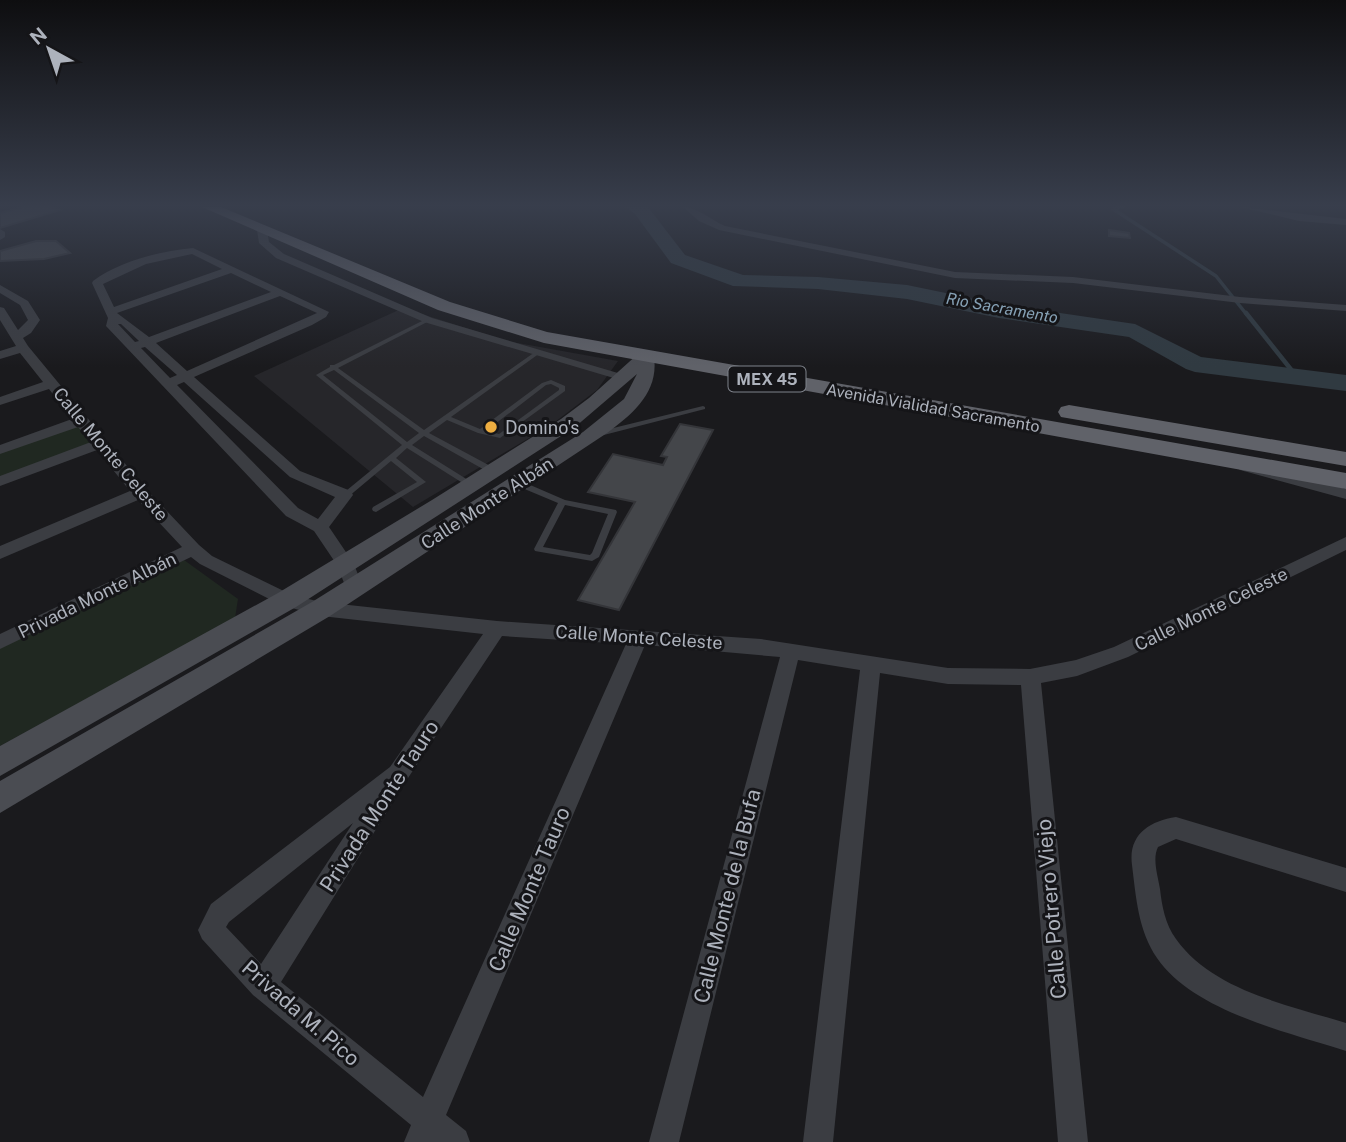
<svg xmlns="http://www.w3.org/2000/svg" width="1346" height="1142" viewBox="0 0 1346 1142" font-family="'Public Sans',sans-serif">
<style>
.built{fill:#26262a}
.green{fill:#202821}
.lines{fill:none;stroke-linecap:round;stroke-linejoin:round}
.stream-far1{stroke:#303a41;stroke-width:3.5}
.stream{stroke:#303a41;stroke-width:4.5}
.river{fill:#303a41;fill-rule:evenodd}
.building{fill:#44464a;stroke:#343539;stroke-width:2}
.service{fill:#3b3d42;fill-rule:evenodd}
.minor{fill:#3b3d42;fill-rule:evenodd}
.secondary{fill:#4a4c52;fill-rule:evenodd}
.trunk{fill:#606269;fill-rule:evenodd}
.poi-dot{fill:#eeae41;stroke:#151518;stroke-width:2.5}
.labels{text-anchor:middle;dominant-baseline:central;stroke-width:6;stroke-linejoin:round;paint-order:stroke}
.far-water-label{font-size:16px;font-style:italic;fill:#86a1b5;stroke:#151518}
.shield{fill:#151518;stroke:#7f838b;stroke-width:2}
.shield-label{font-size:16px;font-weight:bold;fill:#adb2bc}
.far-street-label{font-size:16px;fill:#adb2bc;stroke:#151518}
.poi-label{font-size:18px;fill:#adb2bc;stroke:#151518;text-anchor:start}
.street-label{font-size:18px;fill:#adb2bc;stroke:#151518}
.near-street-label{font-size:21px;fill:#adb2bc;stroke:#151518}
</style>
<rect width="100%" height="100%" fill="#1a1a1d"/>
<!-- built -->
<polygon class="built" points="403,308 507,341 618,361 597,390 551,425 413,507 254,376"/>
<!-- green -->
<g class="green">
<polygon points="77,422 95,444 0,479 0,450"/>
<polygon points="184,560 238,599 235,618 0,746 0,648"/>
</g>
<g class="lines">
<!-- stream-far1 -->
<polyline class="stream-far1" points="1123,207 1113,209 1216,276 1247,315"/>
<!-- stream -->
<polyline class="stream" points="1246,313 1297,377"/>
<!-- river -->
<polygon class="river" points="625,207 648,207 685,255 743,275 818,277 907,285 999,304 1135,324 1201,357 1346,375 1346,391 1195,372 1186,369 1129,337 999,318 907,299 818,289 733,286 671,263 635,214"/>
</g>
<!-- building -->
<g class="building">
<polygon points="23,207 50,207 60,210 0,228 0,213"/>
<polygon points="1109,230 1129,233 1130,238 1109,236"/>
<polygon points="36,241 56,241 70,253 44,259 0,261 0,251"/>
<polygon points="680,424 713,430 619,610 578,600 635,502 588,492 613,454 663,465 667,457 661,456"/>
</g>
<g class="lines">
<!-- service -->
<g class="service">
<path d="M426 319 431 320 338 368 424 430 535 352 540 353 451 417 480 429 542 383 551 380 565 386V391L500 438 478 433 447 420 429 433 496 469 497 471 496 473H490L424 436 412 445 476 485 475 487H469L407 448 396 458 426 482 376 512 373 511 372 509 373 507 417 482 391 461 348 497H342L341 495 402 445 316 375 330 367V365H334ZM334 370 419 433 407 442 323 375ZM551 384 559 388V390L499 434 486 431 546 385Z"/>
<polygon points="703,406 705,407 705,409 596,437 592,435 593,433"/>
<path d="M515 481H521L565 500 616 510 617 512 599 557 592 561 535 551 534 549 558 503 515 485 514 483ZM565 505 608 514 592 553 590 555 543 547Z"/>
</g>
<!-- minor -->
<g class="minor">
<path d="M683 207C697 207 711 220 725 226L955 272 1073 277 1240 297 1346 305V311L1240 303 1073 283 955 278 719 230 699 221Z"/>
<polygon points="1241,207 1346,219 1346,225 1299,221"/>
<polygon points="262,227 267,230 269,242 284,254 432,318 628,376 622,380 617,379 424,322 276,258 259,243 257,230"/>
<polygon points="0,229 5,232 5,237 0,240"/>
<path d="M193 248 329 312 326 317 312 325 194 377 300 471 351 491 353 495 329 527 354 564 363 588 360 593H348L337 565 314 531 286 516 106 326 108 318 92 283 93 281C120 261 160 251 193 248ZM192 254 222 269 114 307 103 284 146 264ZM231 273 271 292 149 337 117 313ZM280 296 317 313 187 371 156 343ZM118 324H121L139 341 135 342ZM145 347 177 375 170 378 141 348ZM184 382 290 477 335 497 318 519 298 508 177 385Z"/>
<path d="M0 285 28 301 40 320 31 333 23 338 28 346 146 489 199 545 212 556 292 595 321 602 497 621 761 639 948 668 1030 669 1076 660 1114 647 1346 537V550L1128 657 1077 676 1041 683 1088 1142H1058L1021 685 948 684 880 673 833 1142H803L860 670 798 660 679 1142H649L780 657 645 645 446 1115 466 1131 470 1142H404L411 1125 253 995 202 939 198 930 211 904 390 767 483 634 321 616 281 605 200 564 191 557 0 649V634L182 547 138 500 0 559V546L130 491 97 450 0 486V476L91 442 78 427 0 454V445L72 419 49 389 0 405V397L43 382 20 353 0 359V351L16 346 0 320V307L4 308 18 330 28 320 20 305 0 293ZM502 636 626 644 423 1097 281 982 406 781ZM353 823 261 964 226 927 229 922Z"/>
<polygon points="1245,462 1346,489 1346,499 1240,470 1237,467 1240,464"/>
<path d="M1176 817 1346 868V892L1176 839 1158 847C1152 859 1158 876 1160 889 1162 906 1165 924 1176 939 1213 991 1289 1005 1346 1023V1051C1287 1032 1193 1011 1157 958 1138 930 1136 897 1132 865 1128 835 1149 821 1176 817Z"/>
</g>
<!-- secondary -->
<path class="secondary" d="M645 352 654 357C659 392 633 414 607 433L330 616 0 813V781L312 602 583 432 624 399 637 374 575 427 296 607 0 776V746L278 593 432 500 561 419 589 398 639 353Z"/>
<!-- trunk -->
<g class="trunk">
<polygon points="202,207 221,207 450,302 547,332 1346,473 1346,489 544,343 438,310"/>
<polygon points="1069,405 1346,452 1346,466 1061,417 1058,412 1061,407"/>
</g>
</g>
<!-- sky -->
<linearGradient id="sky" x2="0" y2="1"><stop stop-color="#0e0e10"/><stop offset="0.56" stop-color="#383e4c"/><stop offset="1" stop-color="#383e4c" stop-opacity="0"/></linearGradient>
<rect width="1346" height="367" fill="url(#sky)"/>
<!-- markers -->
<circle class="poi-dot" cx="491" cy="427" r="7"/>
<g class="labels">
<!-- far-water labels -->
<g class="far-water-label">
<text transform="translate(1002 308) rotate(10)">Rio Sacramento</text>
</g>
<!-- shield labels -->
<rect class="shield" x="728.5" y="366.5" width="77" height="25" rx="5"/>
<g class="shield-label">
<text x="767" y="379">MEX 45</text>
</g>
<!-- far-street labels -->
<g class="far-street-label">
<text transform="translate(933 408) rotate(10)">Avenida Vialidad Sacramento</text>
</g>
<!-- poi labels -->
<g class="poi-label">
<text x="505" y="427">Domino's</text>
</g>
<!-- street labels -->
<g class="street-label">
<text transform="translate(111 454) rotate(50)">Calle Monte Celeste</text>
<text transform="translate(487 503) rotate(-33)">Calle Monte Albán</text>
<text transform="translate(97 595) rotate(-26)">Privada Monte Albán</text>
<text transform="translate(1211 609) rotate(-26)">Calle Monte Celeste</text>
<text transform="translate(639 637) rotate(4)">Calle Monte Celeste</text>
</g>
<!-- near-street labels -->
<g class="near-street-label">
<text transform="translate(379 806) rotate(-57)">Privada Monte Tauro</text>
<text transform="translate(529 889) rotate(-67)">Calle Monte Tauro</text>
<text transform="translate(727 896) rotate(-76)">Calle Monte de la Bufa</text>
<text transform="translate(1051 909) rotate(-95)">Calle Potrero Viejo</text>
<text transform="translate(301 1013) rotate(41)">Privada M. Pico</text>
</g>
</g>
<!-- north arrow -->
<g transform="translate(49 49) rotate(320)" stroke="#151518" stroke-width="5" paint-order="stroke">
<path d="M0-5L12 26L0 18L-12 26Z" fill="#adb2bc"/>
<text y="-10" font-size="19" font-weight="bold" text-anchor="middle" fill="#adb2bc">N</text>
</g>
</svg>
